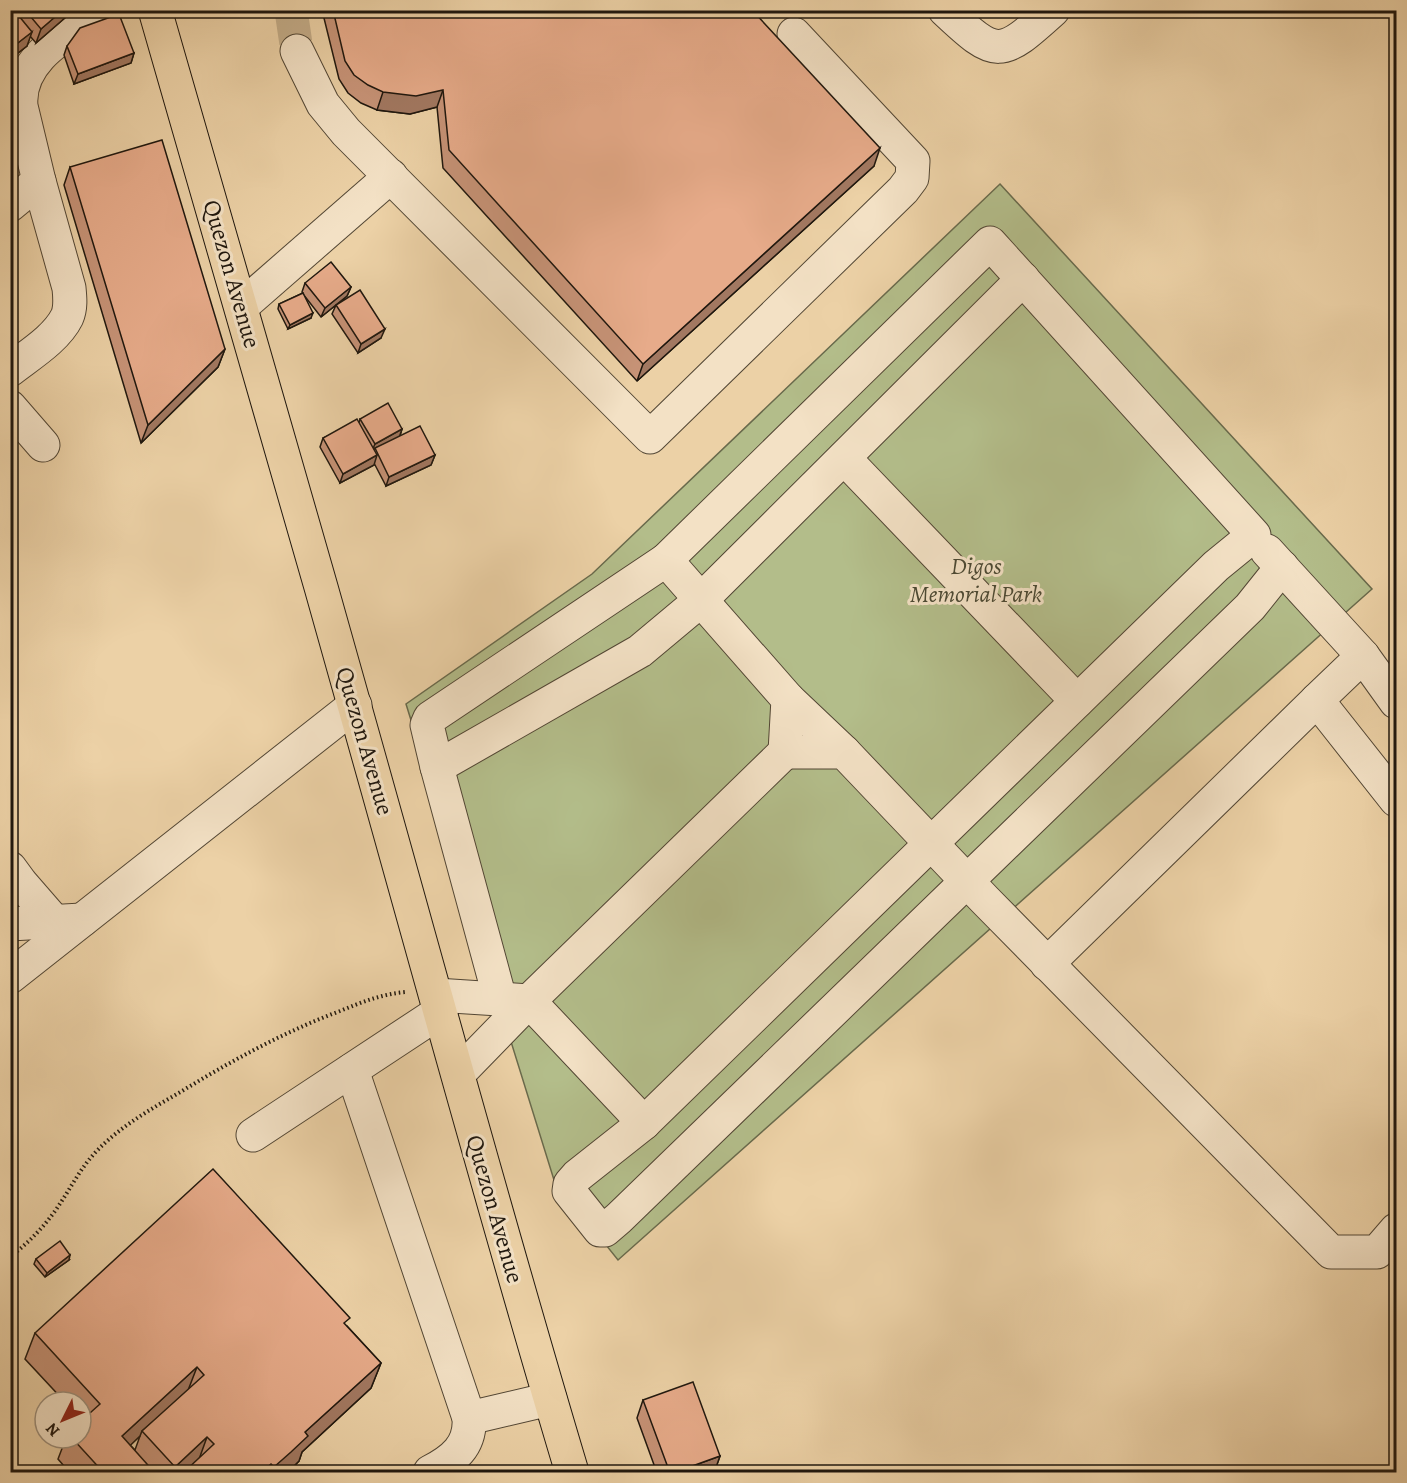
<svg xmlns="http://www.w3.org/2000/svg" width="1407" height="1483" viewBox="0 0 1407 1483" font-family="Alegreya,serif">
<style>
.green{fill:#b3bd8a;stroke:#696a4c;stroke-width:1.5}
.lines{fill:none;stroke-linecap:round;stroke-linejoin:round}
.minor-tunnel{stroke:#c3ac88;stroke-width:33;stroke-dasharray:33 16;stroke-linecap:butt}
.minor-casing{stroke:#524634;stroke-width:35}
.major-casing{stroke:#1f170e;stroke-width:35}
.path{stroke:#1f170e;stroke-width:4;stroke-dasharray:1.5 3;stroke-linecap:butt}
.minor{stroke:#f3e1c5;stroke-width:33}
.major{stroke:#ecd1a6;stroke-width:33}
.wall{fill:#c79377;stroke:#1f170e;stroke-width:1.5;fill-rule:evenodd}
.shaded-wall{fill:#a27861;stroke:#1f170e;stroke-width:1.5}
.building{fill:#e7ab8a;stroke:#1f170e;stroke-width:1.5}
.labels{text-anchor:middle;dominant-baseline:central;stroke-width:6;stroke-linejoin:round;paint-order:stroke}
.street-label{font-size:24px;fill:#1f170e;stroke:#f3e1c5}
.park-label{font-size:24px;font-style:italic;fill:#4b4933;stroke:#f3e1c5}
</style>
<rect width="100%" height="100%" fill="#ecd1a6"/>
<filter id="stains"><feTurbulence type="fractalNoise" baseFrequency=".00333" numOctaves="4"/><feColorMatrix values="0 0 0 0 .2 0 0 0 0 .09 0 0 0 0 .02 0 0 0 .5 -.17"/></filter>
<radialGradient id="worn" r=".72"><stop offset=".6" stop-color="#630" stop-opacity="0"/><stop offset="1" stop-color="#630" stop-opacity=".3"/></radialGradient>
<!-- green -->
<polygon class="green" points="1000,184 1372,589 618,1260 554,1180 406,704 592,574"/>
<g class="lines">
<!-- minor-tunnel -->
<polyline class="minor-tunnel" points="291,10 297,51"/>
<!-- minor casing -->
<g class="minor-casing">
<g id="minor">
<path d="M945 10C997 59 1000 58 1053 10"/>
<polyline points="297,51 323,104 346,132 650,437 903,190 912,178 913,161 794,34"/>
<polyline points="10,205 39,181"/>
<polyline points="242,306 391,176"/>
<path d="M10 370C29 355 56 339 67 317 71 308 70 298 69 288L39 181 21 106C17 59 67 34 101 10"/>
<polyline points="10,407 43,445"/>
<polyline points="844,458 1077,701"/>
<polyline points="1267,551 1363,656"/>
<polyline points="666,560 788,699 785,752 844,752 985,900 1331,1252 1377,1252 1396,1230"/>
<polyline points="788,699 844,752"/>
<polyline points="1317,700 1363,656 1396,702"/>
<polyline points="437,767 640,651 701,600 1023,279"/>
<polyline points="10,868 21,883 54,921"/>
<polyline points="10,924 82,920"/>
<polyline points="1047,964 1317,700 1396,800"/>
<polyline points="10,977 355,705"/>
<polyline points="436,995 529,1001 644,1123"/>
<polyline points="500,999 437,767 427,725 430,718 666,560 990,243 1254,535 1216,566 644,1123 577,1176 570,1184 569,1191 600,1230 605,1230 619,1218 1250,607 1282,567"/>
<path d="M352 1070 469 1418C471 1446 453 1460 430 1472"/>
<polyline points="458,1074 529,1001 785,752"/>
<polyline points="253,1135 441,1011"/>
<polyline points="469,1418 550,1399"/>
</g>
</g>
<!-- major casing -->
<g class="major-casing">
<path id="major" d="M155 10C222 243 290 475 355 708 427 963 496 1219 572 1472"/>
</g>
<!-- path -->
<path class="path" d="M10 1257C28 1243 42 1229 55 1211 68 1193 78 1172 93 1155 117 1128 151 1109 182 1091 233 1060 284 1032 340 1011 362 1002 382 994 406 992"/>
<!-- minor -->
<use href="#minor" class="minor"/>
<!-- major -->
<use href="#major" class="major"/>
</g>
<!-- wall -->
<g class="wall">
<polygon points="10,10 74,10 36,43 30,36 27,46 10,59"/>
<polygon points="322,10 752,10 874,166 637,381 443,168 437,107 410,114 377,110 361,103 348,93 339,79"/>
<polygon points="67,46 134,53 131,63 74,84 64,55"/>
<polygon points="70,167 225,349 218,367 141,443 64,185"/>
<polygon points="305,283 351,287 347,296 337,305 381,338 358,353 332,314 336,305 321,317 303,294 311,318 288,329 278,309 279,304 303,293 302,292"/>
<polygon points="360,419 402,429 400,436 435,455 431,465 386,486 374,463 374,465 340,483 320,447 323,438 359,423"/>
<polygon points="36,1259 69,1260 45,1277 34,1264"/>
<path d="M347 1326 381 1363 371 1388 302 1452 299 1461 287 1473H70L58 1459 66 1438H81V1402H65L25 1359 35 1333ZM140 1436 135 1450 130 1445Z"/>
<polygon points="643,1400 720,1456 714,1473 657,1473 637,1418"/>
</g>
<!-- shaded-wall -->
<g class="shaded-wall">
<polygon points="63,10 74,10 36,43 41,29"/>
<polygon points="32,32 27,46 10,59 10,49"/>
<polygon points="134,53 131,63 74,84 78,74"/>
<polygon points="443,90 437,107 410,114 377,110 383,92"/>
<polygon points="880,148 874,166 637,381 643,364"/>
<polygon points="351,287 347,296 321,317 325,308"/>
<polygon points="313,313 311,318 288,329 290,325"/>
<polygon points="385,329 381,338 358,353 361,344"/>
<polygon points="225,349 218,367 141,443 148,425"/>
<polygon points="402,429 399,438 375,448 373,452 371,453 375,444"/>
<polygon points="377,455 374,465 340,483 343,474"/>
<polygon points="435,455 431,465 386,486 389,477"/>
<polygon points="70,1255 69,1260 45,1277 47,1273"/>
<polygon points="381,1363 371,1388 302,1452 299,1461 287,1473 272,1473 274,1467 305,1432"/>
<polygon points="197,1367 187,1393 142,1431 140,1436 113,1462 122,1436"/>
<polygon points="207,1437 198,1462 187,1473 173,1473 175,1467"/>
<polygon points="720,1456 714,1473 673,1473"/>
<polygon points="271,1464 268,1473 261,1473"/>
</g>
<!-- building -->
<g class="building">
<polygon points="10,10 14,10 32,32 10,49"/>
<polygon points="25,10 63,10 41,29"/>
<polygon points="333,10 752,10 880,148 643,364 449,150 443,90 416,96 383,92 368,85 354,75 345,61"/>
<polygon points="119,14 134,53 78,74 67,46 80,28"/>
<polygon points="162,140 225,349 148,425 70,167"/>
<polygon points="331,262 351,287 325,308 305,283"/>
<polygon points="360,290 385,329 361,344 336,305"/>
<polygon points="303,293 313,313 290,325 279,304"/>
<polygon points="388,403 402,429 375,444 360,419"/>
<polygon points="357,419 377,455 343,474 323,438"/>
<polygon points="420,426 435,455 389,477 375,448"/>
<polygon points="213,1169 350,1318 344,1323 381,1363 305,1432 308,1436 291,1452 274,1467 271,1464 261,1473 183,1473 214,1444 207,1437 175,1467 142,1431 204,1375 197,1367 122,1436 155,1473 104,1473 72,1438 81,1438 81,1421 100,1404 35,1333"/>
<polygon points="60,1241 70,1255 47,1273 36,1259"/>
<polygon points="693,1382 720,1456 673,1473 670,1473 643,1400"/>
</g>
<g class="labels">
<!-- street labels -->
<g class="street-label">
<text transform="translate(232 274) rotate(74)">Quezon Avenue</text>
<text transform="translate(365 741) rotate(74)">Quezon Avenue</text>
<text transform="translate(495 1209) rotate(74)">Quezon Avenue</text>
</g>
<!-- park labels -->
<g class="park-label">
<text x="976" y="566">Digos<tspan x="976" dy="28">Memorial Park</tspan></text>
</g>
</g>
<!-- margin -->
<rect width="1407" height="1483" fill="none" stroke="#ecd1a6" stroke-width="36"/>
<rect x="12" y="12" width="1383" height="1459" fill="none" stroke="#1f170e" stroke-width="3"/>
<rect x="18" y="18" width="1371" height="1447" fill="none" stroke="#1f170e" stroke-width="1.5"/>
<!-- north arrow -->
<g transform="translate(63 1420) rotate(227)"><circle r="28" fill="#f3e1c5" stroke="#9e907c" stroke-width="1.5"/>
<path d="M0-4.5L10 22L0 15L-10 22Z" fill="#8f2418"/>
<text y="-9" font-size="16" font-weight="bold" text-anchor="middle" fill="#1f170e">N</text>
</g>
<rect width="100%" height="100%" filter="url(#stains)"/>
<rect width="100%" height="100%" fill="url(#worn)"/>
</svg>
